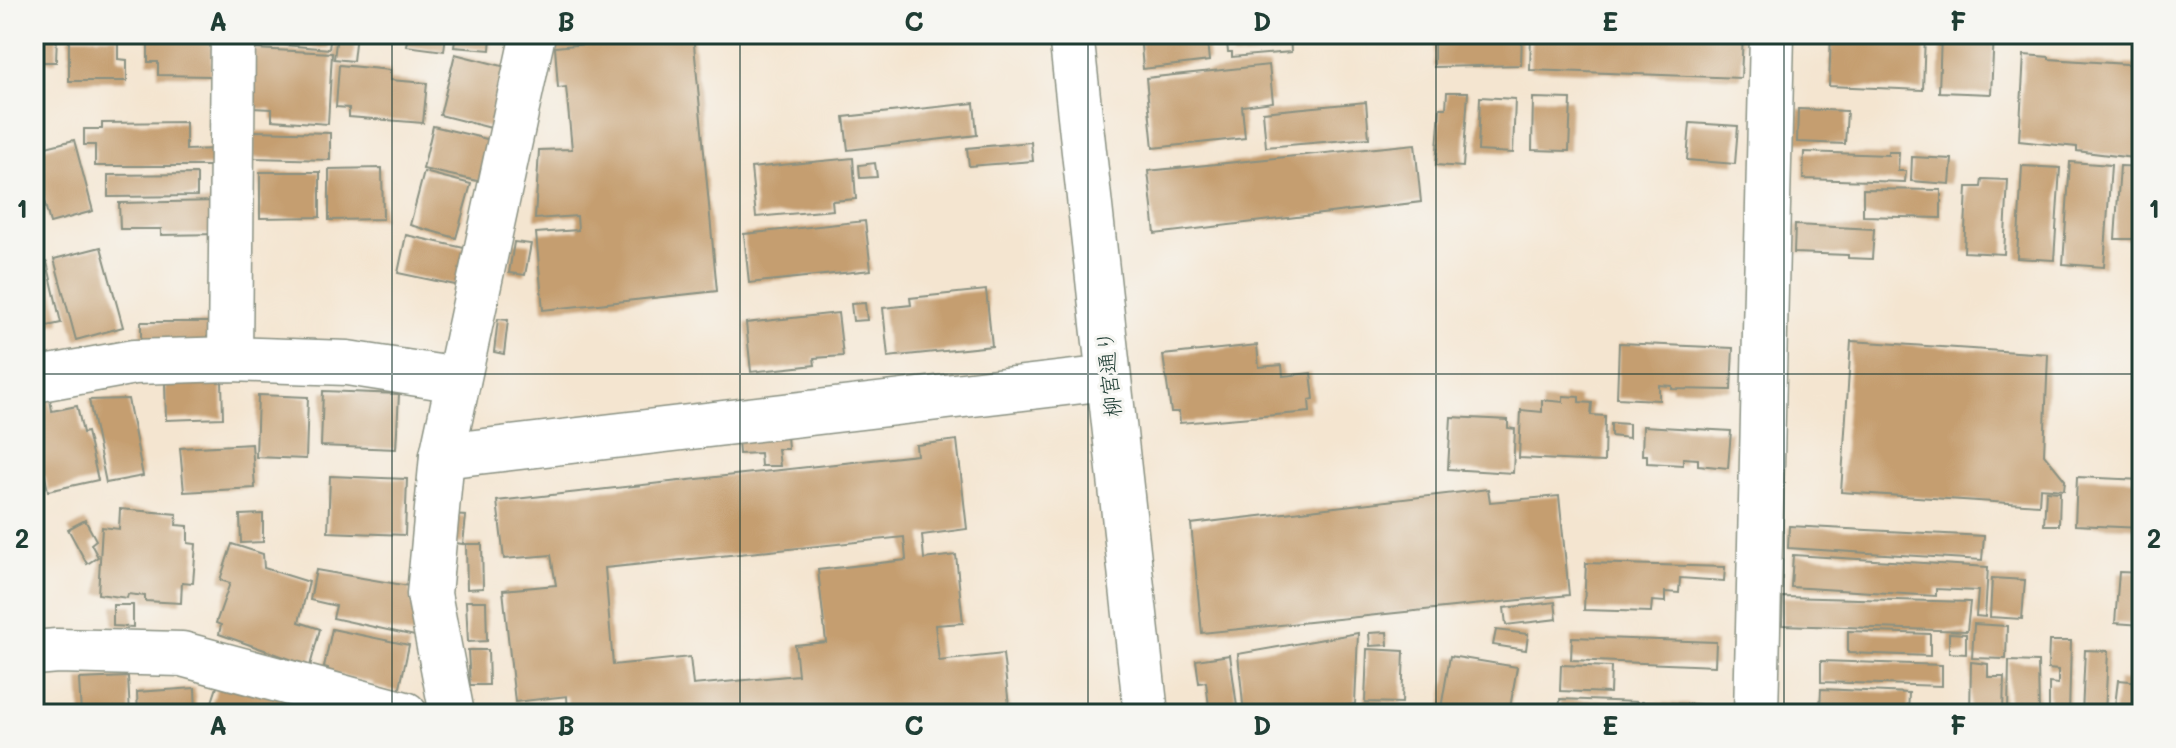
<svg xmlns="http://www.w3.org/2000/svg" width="2176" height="748" viewBox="0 0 2176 748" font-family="Mali,'Klee One',sans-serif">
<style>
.building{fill:#c59e6f;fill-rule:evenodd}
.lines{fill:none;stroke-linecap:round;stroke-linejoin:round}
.minor-casing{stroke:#8a9182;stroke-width:47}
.tertiary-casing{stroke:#8a9182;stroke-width:47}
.minor{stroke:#fff;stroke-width:44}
.tertiary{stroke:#fff;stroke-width:44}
.grid{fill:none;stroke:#1f3d34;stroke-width:2;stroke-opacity:0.55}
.labels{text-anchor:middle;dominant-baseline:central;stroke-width:6;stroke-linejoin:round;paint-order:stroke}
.street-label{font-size:22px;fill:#1f3d34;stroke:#f6f6f2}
.neatline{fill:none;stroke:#1f3d34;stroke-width:3}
.grid-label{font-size:26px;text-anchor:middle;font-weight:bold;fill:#1f3d34}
</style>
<rect width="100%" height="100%" fill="#f6f6f2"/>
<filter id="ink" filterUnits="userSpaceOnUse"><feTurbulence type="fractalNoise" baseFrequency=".0125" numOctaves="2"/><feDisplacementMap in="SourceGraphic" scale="16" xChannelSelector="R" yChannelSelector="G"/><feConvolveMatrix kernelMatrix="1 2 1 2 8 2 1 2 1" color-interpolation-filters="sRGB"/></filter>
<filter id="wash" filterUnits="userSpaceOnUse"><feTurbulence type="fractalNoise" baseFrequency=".006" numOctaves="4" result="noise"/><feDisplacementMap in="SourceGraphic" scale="32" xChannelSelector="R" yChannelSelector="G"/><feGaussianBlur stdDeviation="1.8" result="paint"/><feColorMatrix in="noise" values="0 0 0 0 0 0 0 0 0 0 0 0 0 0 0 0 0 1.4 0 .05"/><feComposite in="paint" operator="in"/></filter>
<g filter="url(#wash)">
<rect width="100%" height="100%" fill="#f4e5d0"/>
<g id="blocks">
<!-- building -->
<g class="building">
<polygon points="34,34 57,34 56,62 34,62"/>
<polygon points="251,34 331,34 329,49 250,42"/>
<polygon points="337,34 356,34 353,61 334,59"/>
<polygon points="408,34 446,34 444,51 406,46"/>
<polygon points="456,34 491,34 490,50 454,47"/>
<polygon points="693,34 717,291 543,310 536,233 578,230 577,216 535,219 539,150 572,149 566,87 558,88 555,47"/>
<polygon points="1140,34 1220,34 1220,38 1207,40 1209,61 1143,69"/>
<polygon points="1226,34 1290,34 1291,52 1232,57 1232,52 1228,52"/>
<polygon points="1434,34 1522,34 1521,65 1434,67"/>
<polygon points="1531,34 1743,34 1741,78 1530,70"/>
<polygon points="1831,34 1925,34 1923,90 1829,86"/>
<polygon points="1941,34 1994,34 1991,94 1939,92"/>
<polygon points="148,36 212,37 211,76 158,75 158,62 148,62"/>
<polygon points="69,37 118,37 118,59 127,60 127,81 69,81"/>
<polygon points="254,49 332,53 328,124 272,120 272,109 252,108"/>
<polygon points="455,54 510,68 495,129 440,115"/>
<polygon points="2024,55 2049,57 2049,59 2142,65 2142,159 2077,151 2077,147 2019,141"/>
<polygon points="339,65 390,70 390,80 427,83 423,123 349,117 349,108 336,107"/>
<polygon points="1269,65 1273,102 1242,106 1245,138 1153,148 1146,78"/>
<polygon points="1447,92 1468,92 1463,167 1436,165 1440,108 1446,108"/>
<polygon points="1480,97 1515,99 1513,153 1478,151"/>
<polygon points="1533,98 1571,99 1569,151 1532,150"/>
<polygon points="1366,102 1369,138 1266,147 1263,112"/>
<polygon points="974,103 977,135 848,150 844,117"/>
<polygon points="1798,109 1847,111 1845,144 1797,142"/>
<polygon points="186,122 186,150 218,149 218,166 95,166 95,145 84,145 84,129 102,129 102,123"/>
<polygon points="1690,123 1738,126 1735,164 1687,160"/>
<polygon points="433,126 491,140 482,182 423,169"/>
<polygon points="254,131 330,133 330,160 254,158"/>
<polygon points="74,140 93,211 50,223 34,163 34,150"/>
<polygon points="1031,142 1033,161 969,166 967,148"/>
<polygon points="1415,144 1421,202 1155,234 1148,171"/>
<polygon points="1804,152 1888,155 1888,152 1899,152 1898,171 1906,171 1905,182 1803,179"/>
<polygon points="1912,157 1952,159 1950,184 1911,181"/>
<polygon points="853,158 856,199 832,201 833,210 756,217 751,168"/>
<polygon points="2070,162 2111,165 2104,267 2063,264"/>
<polygon points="875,163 877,177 860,178 859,165"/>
<polygon points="2022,166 2060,168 2054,260 2017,258"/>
<polygon points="2120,166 2142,167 2142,239 2115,239"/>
<polygon points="382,168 383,219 329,220 329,169"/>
<polygon points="260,172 320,172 320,217 260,218"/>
<polygon points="424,172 471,184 456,238 410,225"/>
<polygon points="197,174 197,196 108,197 108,175"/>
<polygon points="1982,179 2008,180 2004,254 1964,252 1967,187 1981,187"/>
<polygon points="1863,189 1941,190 1941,218 1863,216"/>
<polygon points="219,201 219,234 161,235 161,229 120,229 119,203"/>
<polygon points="865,221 871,270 749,283 744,234"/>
<polygon points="1795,225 1874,229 1872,259 1848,258 1848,255 1794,253"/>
<polygon points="406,235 473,250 465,287 398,273"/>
<polygon points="514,242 531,244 525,275 509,273"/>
<polygon points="101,247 123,327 76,340 54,259"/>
<polygon points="47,262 61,323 34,329 34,265"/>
<polygon points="986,290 992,346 888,357 883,308 911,305 910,298"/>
<polygon points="865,303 867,320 853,321 851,304"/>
<polygon points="838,313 843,356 814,358 815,365 751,372 746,323"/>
<polygon points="498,319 508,320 504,354 494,352"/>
<polygon points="141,322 210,322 210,343 141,344"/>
<polygon points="1851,341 2048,354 2044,454 2065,480 2064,490 2040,488 2039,505 1841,492"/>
<polygon points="1619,343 1733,348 1731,390 1672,389 1672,386 1659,385 1659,400 1617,398"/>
<polygon points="1257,345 1259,367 1282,365 1283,376 1311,373 1314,399 1309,400 1310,412 1180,423 1179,412 1171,412 1163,355"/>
<polygon points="222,380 223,418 166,420 165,382"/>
<polygon points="323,391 399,394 396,449 321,446"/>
<polygon points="258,395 308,397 306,459 256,457"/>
<polygon points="1563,396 1579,397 1579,402 1592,403 1591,415 1605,416 1604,462 1519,458 1521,410 1542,412 1542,400 1563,402"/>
<polygon points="50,399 52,411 77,406 83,433 87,432 98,480 48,491 45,476 40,478 34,454 34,403"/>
<polygon points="128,399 143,476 106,483 89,400"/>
<polygon points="1451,417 1508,420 1508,428 1515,429 1513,473 1448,469"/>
<polygon points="1611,423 1629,424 1629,438 1611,436"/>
<polygon points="1643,426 1731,431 1728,468 1698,465 1698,459 1683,458 1683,465 1647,463 1647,455 1642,455"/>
<polygon points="787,435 788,449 778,449 780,466 761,466 760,453 739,454 738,440"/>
<path d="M957 440 967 529 922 535 924 559 956 555 963 623 935 625 939 661 1003 654 1010 714H568L567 696 515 702 503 590 556 585 551 555 504 559 497 501 917 455 916 445ZM904 537 906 560 818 570 826 642 795 645 798 675 693 685 690 657 613 665 605 568Z"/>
<polygon points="252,444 255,488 184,492 180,448"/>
<polygon points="330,476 407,479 405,535 328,532"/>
<polygon points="2077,477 2142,480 2142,528 2075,525"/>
<polygon points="1488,489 1490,502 1559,496 1569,595 1202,633 1191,524"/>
<polygon points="2046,491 2060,492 2059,525 2044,525"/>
<polygon points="120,509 177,514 176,525 188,526 188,543 196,544 193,583 182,582 181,603 145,601 145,596 128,594 127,598 98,594 102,527 119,529"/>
<polygon points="263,514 263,542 241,543 240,515"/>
<polygon points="451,515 466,516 463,544 448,542"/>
<polygon points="85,520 96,540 91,544 98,557 87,564 68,529"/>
<polygon points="1789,526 1984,536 1982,560 1788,548"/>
<polygon points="232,544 263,554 264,568 309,582 299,622 320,629 310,666 219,634 221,625 216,623 230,583 220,580"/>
<polygon points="466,544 482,544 483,588 467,589"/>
<polygon points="1793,555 1988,567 1985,617 1976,616 1978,591 1936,589 1936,596 1791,587"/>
<polygon points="1586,563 1725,567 1724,581 1680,578 1679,593 1665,592 1665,602 1652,601 1651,612 1584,610"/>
<polygon points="316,570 409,586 419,637 333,618 336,606 310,600"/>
<polygon points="2119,572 2142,573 2142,625 2115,623"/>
<polygon points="1992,578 2025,580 2022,619 1990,617"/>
<polygon points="1783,597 1970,602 1967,631 1782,625"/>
<polygon points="466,601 486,601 487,641 468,642"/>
<polygon points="1555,602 1557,619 1506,625 1504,608"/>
<polygon points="113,605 133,605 133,627 113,626"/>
<polygon points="1974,624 2007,626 2006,659 1972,658"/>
<polygon points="332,629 409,645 399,692 373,686 374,683 328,672 328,668 324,667"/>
<polygon points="1496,630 1528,634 1526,650 1493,645"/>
<polygon points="1848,631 1930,634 1930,656 1848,653"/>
<polygon points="1387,632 1388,645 1370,646 1369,633"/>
<polygon points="1358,633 1355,704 1323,711 1322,714 1244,714 1238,654"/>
<polygon points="1949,633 1966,634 1966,654 1949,653"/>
<polygon points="1572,637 1716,642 1715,666 1571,660"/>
<polygon points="2049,641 2071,641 2069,714 2049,714 2049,683 2058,684 2058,670 2048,669"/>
<polygon points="1367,649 1404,651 1402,703 1365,702"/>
<polygon points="468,650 488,650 489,685 470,685"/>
<polygon points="2085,650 2108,651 2105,714 2082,714"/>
<polygon points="1230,655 1238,714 1210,714 1206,682 1199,683 1196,660"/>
<polygon points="1450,656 1517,667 1509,714 1440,714"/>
<polygon points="1821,661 1942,665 1942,686 1821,682"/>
<polygon points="2009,661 2038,662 2039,714 2008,714"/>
<polygon points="1971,662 1988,664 1988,677 2004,677 2003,714 1970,714"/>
<polygon points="1561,665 1611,667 1610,693 1560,691"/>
<polygon points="222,672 319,702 315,714 208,714"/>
<polygon points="128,677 130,714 81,714 79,679"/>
<polygon points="2118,680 2142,682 2138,714 2114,714"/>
<polygon points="195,688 196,714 138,714 137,692"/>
<polygon points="1821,689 1909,693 1908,714 1820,711"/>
<polygon points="1560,699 1637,702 1636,714 1559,714"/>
<polygon points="1641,702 1723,706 1723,714 1641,714"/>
</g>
</g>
</g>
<g filter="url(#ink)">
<use href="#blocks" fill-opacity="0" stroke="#8a9182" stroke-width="2"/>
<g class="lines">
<!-- minor casing -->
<g class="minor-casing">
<g id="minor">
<polyline points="230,359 233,34"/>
<polyline points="34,380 134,362 230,359 347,363 458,380"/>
<polyline points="442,456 1108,378"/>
<polyline points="34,653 57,651 182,654 405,714"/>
<polyline points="452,714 429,594 442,456 533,34"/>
<polyline points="1756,714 1772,34"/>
</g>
</g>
<!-- tertiary casing -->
<g class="tertiary-casing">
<polyline id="tertiary" points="1071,34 1146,714"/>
</g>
<!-- minor -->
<use href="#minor" class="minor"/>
<!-- tertiary -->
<use href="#tertiary" class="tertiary"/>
</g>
</g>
<!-- grid -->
<path class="grid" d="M392 34V714M740 34V714M1088 34V714M1436 34V714M1784 34V714M34 374H2142"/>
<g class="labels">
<!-- street labels -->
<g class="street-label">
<text transform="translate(1108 374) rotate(-96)">柳宮通り</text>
</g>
</g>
<!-- margin -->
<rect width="2176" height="748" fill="none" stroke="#f6f6f2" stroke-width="88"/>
<rect x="44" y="44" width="2088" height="660" class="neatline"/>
<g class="grid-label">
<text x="218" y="31">A</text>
<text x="566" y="31">B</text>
<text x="914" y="31">C</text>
<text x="1262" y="31">D</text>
<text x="1610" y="31">E</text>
<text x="1958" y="31">F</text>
<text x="22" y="218">1</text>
<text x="2154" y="218">1</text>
<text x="22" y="548">2</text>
<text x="2154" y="548">2</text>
<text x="218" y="735">A</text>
<text x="566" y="735">B</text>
<text x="914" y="735">C</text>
<text x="1262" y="735">D</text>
<text x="1610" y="735">E</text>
<text x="1958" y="735">F</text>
</g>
</svg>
